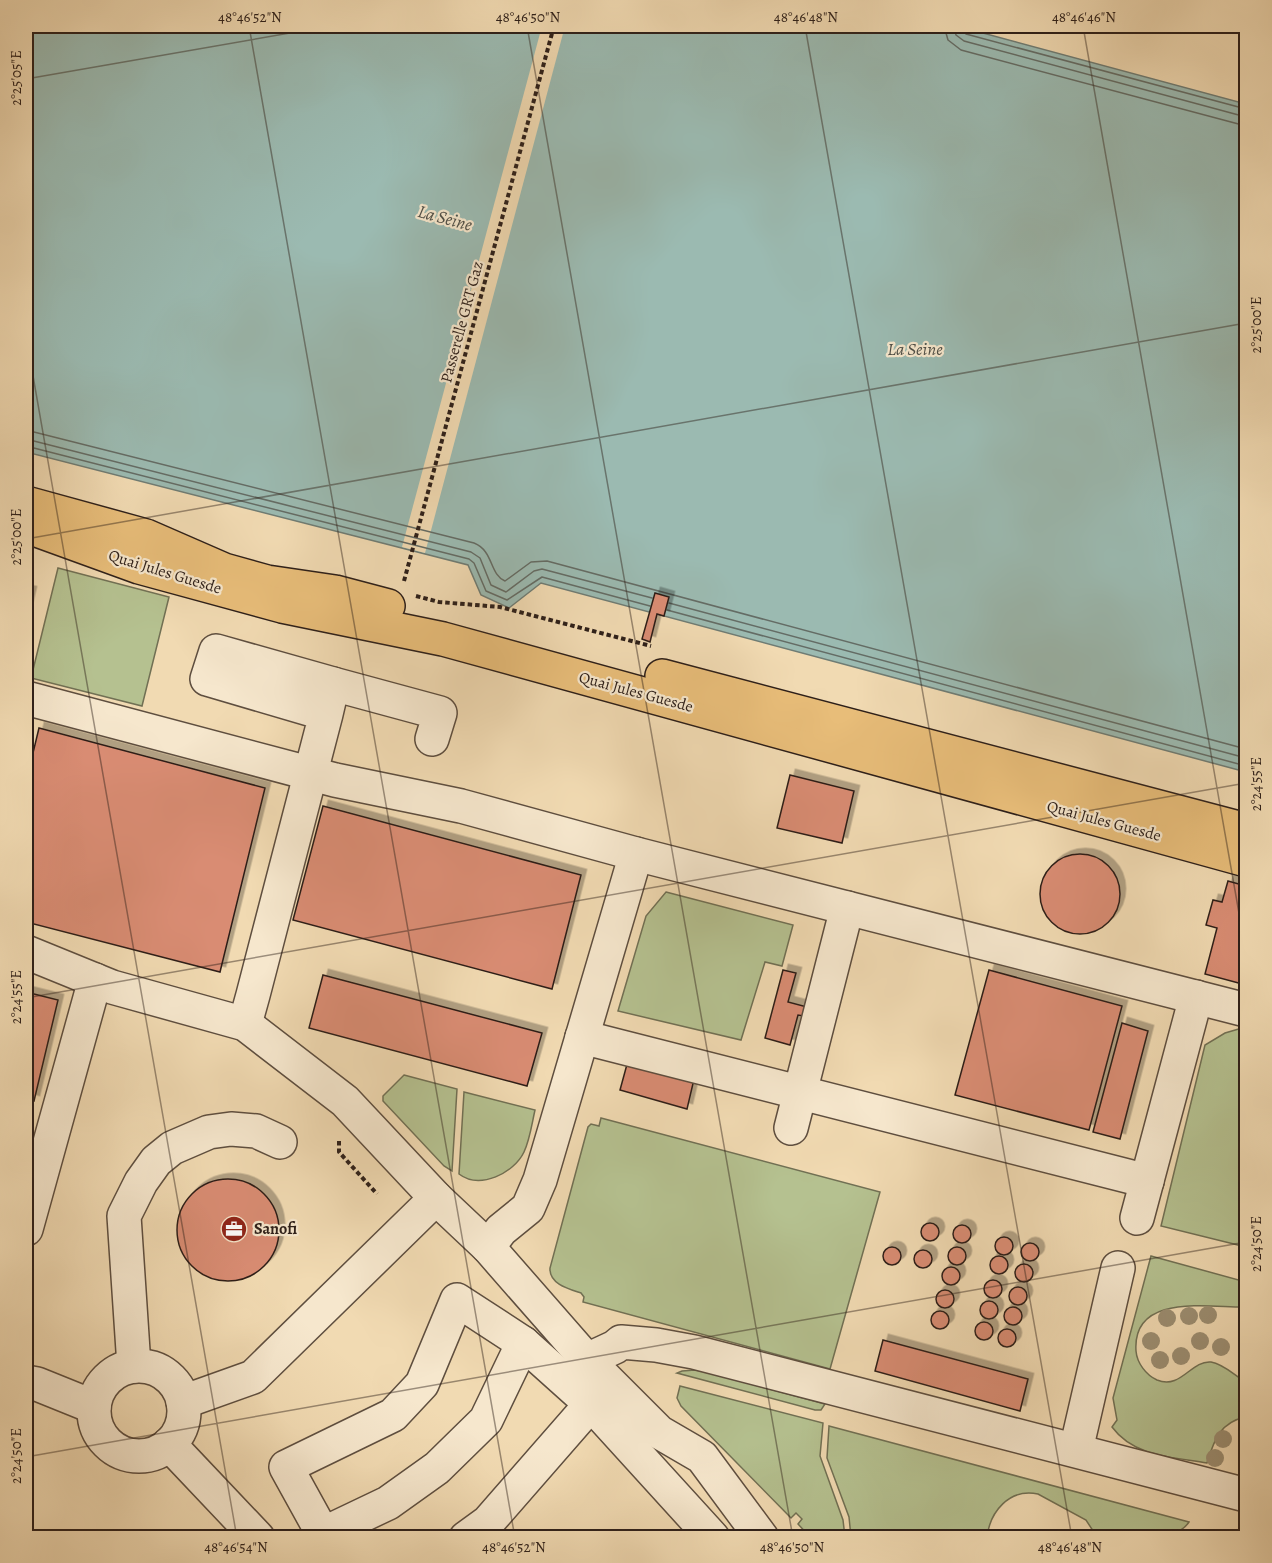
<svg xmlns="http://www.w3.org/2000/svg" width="1272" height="1563" viewBox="0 0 1272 1563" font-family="Alegreya,serif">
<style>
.green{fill:#b5c190;stroke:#717054;stroke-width:1.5}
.water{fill:#9bbab1;stroke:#6f7c74;stroke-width:1.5}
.pier{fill:#f1dab2}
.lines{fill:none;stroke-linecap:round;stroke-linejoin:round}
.shore{stroke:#646c65;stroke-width:1.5}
.building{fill:#d98c73;stroke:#2d1f19;stroke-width:1.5;filter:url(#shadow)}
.minor-casing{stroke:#5e4e3f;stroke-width:36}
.major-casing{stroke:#2d1f19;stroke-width:36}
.path{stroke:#2d1f19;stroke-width:4;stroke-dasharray:4.5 3;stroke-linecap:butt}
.minor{stroke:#f6e7cd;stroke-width:33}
.major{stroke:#e8bd79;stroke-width:33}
.tree{fill:#9c8e72}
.ticks{fill:none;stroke:#2d1f19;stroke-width:1.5;stroke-opacity:0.45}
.labels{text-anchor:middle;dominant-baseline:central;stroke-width:4.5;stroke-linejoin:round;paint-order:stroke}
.street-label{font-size:16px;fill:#2d1f19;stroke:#f6e7cd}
.poi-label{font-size:16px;font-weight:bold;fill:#2d1f19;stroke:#f6e7cd;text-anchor:start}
.water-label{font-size:18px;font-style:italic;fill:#4e4e47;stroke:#f6e7cd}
.neatline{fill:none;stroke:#2d1f19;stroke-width:2}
.ticks-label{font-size:15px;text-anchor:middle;fill:#2d1f19}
</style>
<defs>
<filter id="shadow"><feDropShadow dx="5.5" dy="-5.5" stdDeviation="0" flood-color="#0004"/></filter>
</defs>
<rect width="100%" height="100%" fill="#f1dab2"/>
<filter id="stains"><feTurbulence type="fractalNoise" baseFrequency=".00333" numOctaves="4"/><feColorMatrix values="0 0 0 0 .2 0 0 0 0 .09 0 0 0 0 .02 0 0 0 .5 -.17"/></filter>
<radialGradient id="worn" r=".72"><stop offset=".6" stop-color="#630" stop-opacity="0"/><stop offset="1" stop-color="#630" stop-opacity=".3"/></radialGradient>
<!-- green -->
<g class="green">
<polygon points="58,568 169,597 142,706 31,678"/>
<polygon points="666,892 793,925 782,966 765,962 741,1040 618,1011 646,916"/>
<polygon points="1242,1028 1246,1029 1246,1247 1161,1226 1205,1045 1225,1033"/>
<polygon points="404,1075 457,1089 452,1171 444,1166 383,1101 383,1096"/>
<path d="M464 1092 535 1110C532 1123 530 1139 524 1152 514 1173 480 1190 459 1174Z"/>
<path d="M601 1118 880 1192 830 1369 583 1302 584 1297 581 1293C569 1289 549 1284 550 1268L588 1127 591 1124 599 1126Z"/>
<path d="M1151 1256 1246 1282V1307C1211 1308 1132 1292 1136 1351 1137 1363 1146 1375 1157 1380 1181 1390 1191 1360 1211 1362 1224 1364 1235 1376 1246 1382V1417C1220 1422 1214 1440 1207 1463 1173 1457 1134 1457 1112 1427L1117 1420 1113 1398Z"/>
<polygon points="695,1370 703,1371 825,1404 821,1410 815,1410 677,1373 682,1371"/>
<polygon points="680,1386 823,1423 820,1456 843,1520 845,1537 810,1537 798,1524 802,1519 796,1513 791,1518 681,1406 677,1398"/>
<path d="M829 1426 1189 1522C1174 1545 1122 1538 1097 1537L1086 1520 1038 1494C1009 1488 990 1512 987 1537H851L849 1517 827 1458Z"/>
</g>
<!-- water -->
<polygon class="water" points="26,26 957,26 1246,104 1246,772 541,583 509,608 481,595 468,565 26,452"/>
<!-- pier -->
<polygon class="pier" points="542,26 565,26 425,553 402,547"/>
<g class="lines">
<!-- shore -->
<g class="shore">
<polyline points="944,26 948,40 961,50 1246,126"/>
<polyline points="953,26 956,35 964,41 1246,117"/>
<polyline points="961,26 962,31 966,34 1246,109"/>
<path d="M26 430 474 543C494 551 489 574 505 581L531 562 547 561 1246 749"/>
<polyline points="26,439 471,552 480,558 491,585 506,592 534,571 542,569 652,598"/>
<polyline points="26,446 469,559 474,563 486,591 507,600 542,577 650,606"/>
<polyline points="669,603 1246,758"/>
<polyline points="667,610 1246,766"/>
</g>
</g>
<!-- building -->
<g class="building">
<polygon points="26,591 31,592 26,613"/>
<polygon points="655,593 669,597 664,616 657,614 650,642 642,639"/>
<polygon points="39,728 265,788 220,972 26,922 26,782"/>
<polygon points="790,775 854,791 842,843 777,828"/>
<polygon points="323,806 581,875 552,989 293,920"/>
<circle cx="1080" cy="894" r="40"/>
<polygon points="1228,881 1246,886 1246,985 1205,974 1217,928 1206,925 1213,900 1222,902"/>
<polygon points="783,970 796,973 788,1002 807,1007 804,1016 798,1015 790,1045 765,1038"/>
<polygon points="989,970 1122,1006 1089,1130 955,1095"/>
<polygon points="323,975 542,1033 527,1086 309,1028"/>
<polygon points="26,992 58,1000 34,1101 26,1098"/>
<polygon points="1122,1023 1148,1031 1120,1139 1093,1132"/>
<polygon points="629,1057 695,1075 687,1109 620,1090"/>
<circle cx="228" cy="1230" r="51"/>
<circle cx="930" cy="1232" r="9"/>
<circle cx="962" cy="1234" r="9"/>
<circle cx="1004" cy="1246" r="9"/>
<circle cx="1030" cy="1252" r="9"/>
<circle cx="957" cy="1256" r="9"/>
<circle cx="892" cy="1256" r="9"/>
<circle cx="923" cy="1259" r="9"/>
<circle cx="999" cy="1265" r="9"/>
<circle cx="1024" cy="1273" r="9"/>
<circle cx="951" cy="1276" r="9"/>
<circle cx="993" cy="1289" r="9"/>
<circle cx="1018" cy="1296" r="9"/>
<circle cx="945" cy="1299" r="9"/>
<circle cx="989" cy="1310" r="9"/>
<circle cx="1013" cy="1316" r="9"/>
<circle cx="940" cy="1320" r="9"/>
<circle cx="984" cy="1331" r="9"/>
<circle cx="1007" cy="1338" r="9"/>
<polygon points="883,1340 1028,1379 1020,1411 875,1371"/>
</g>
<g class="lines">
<!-- minor casing -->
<g class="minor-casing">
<g id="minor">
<polyline points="333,684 440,713 432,739"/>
<polyline points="26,698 335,780 461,806 636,854 1246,1010"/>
<polyline points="26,952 112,987 245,1024 345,1101 436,1198 488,1247 587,1360 659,1432 702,1457 762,1538"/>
<polyline points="245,1024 253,995 326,714 333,684 216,651 207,679 326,714"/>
<polyline points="582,1037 1147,1181"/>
<polyline points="791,1128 847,908"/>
<polyline points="1137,1218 1196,997"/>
<polyline points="26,1229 95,980"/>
<polyline points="488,1247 501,1230 528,1208 540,1180 636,854"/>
<polyline points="587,1360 615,1347 621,1342 656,1345 694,1352 1246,1495"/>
<polyline points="134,1366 124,1216 141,1182 156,1161 172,1148 209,1132 231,1129 256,1131 280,1142"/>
<circle cx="139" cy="1411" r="45"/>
<polyline points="26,1382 37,1384 94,1407"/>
<polyline points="183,1402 253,1377 436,1198"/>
<polyline points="169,1444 258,1538"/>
<polyline points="1076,1450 1118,1268"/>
<polyline points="323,1534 286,1467 393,1415 422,1384 457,1300 523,1343 591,1404"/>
<polyline points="320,1538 323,1534 388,1503 437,1468 486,1420 523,1343"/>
<polyline points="466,1538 488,1522 591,1404 713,1538"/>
</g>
</g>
<!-- major casing -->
<g class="major-casing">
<g id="major">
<polyline points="26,503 146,536 224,570 267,582 335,592 388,606"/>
<polyline points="26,526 139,567 282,606 443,639 1246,860"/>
<polyline points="662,676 1246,830"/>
</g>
</g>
<!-- path -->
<g class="path">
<polyline points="1242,26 1246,27"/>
<polyline points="404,581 554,26"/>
<polyline points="416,596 439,602 500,607 651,646"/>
<polyline points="339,1141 339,1152 377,1194"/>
</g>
<!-- minor -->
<use href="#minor" class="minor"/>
<!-- major -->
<use href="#major" class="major"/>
</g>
<!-- trees -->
<g class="tree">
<circle cx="1208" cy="1315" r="9"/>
<circle cx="1189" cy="1316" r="9"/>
<circle cx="1167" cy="1318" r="9"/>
<circle cx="1151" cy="1341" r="9"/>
<circle cx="1200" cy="1341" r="9"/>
<circle cx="1221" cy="1347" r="9"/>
<circle cx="1181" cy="1356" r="9"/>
<circle cx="1160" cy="1360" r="9"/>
<circle cx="1223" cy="1439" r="9"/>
<circle cx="1215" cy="1458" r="9"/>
</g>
<!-- ticks -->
<path class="ticks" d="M249 26 515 1538M527 26 793 1538M805 26 1072 1538M1083 26 1246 953M26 79 330 26M26 336 237 1538M26 539 1246 323M26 998 1246 783M26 1457 1246 1242"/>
<!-- icons -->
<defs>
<g id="office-disc" transform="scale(1.35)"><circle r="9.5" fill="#8f2418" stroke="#f6e7cd"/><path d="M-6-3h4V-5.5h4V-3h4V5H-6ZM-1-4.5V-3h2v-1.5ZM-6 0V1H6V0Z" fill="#fff"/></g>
</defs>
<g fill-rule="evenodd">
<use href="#office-disc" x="234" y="1229"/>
</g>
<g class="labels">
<!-- street labels -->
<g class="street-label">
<text transform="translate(462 322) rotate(-75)">Passerelle GRT Gaz</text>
<text transform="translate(165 572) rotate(17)">Quai Jules Guesde</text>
<text transform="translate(636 692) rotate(15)">Quai Jules Guesde</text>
<text transform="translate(1104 821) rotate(15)">Quai Jules Guesde</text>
</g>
<!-- poi labels -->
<g class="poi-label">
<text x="254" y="1229">Sanofi</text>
</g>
<!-- water labels -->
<g class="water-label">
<text transform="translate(445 218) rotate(15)">La Seine</text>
<text x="915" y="349">La Seine</text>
</g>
</g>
<!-- margin -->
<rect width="1272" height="1563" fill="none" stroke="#f1dab2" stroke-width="66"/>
<rect x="33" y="33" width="1206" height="1497" class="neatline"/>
<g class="ticks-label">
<text x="250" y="22">48°46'52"N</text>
<text x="528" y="22">48°46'50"N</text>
<text x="806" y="22">48°46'48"N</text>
<text x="1084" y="22">48°46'46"N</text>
<text transform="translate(16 78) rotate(-90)" y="5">2°25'05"E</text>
<text transform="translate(1256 325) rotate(-90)" y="5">2°25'00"E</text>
<text transform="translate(16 537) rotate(-90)" y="5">2°25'00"E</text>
<text transform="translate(1256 784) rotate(-90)" y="5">2°24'55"E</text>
<text transform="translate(16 997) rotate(-90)" y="5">2°24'55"E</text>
<text transform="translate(1256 1244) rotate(-90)" y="5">2°24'50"E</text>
<text transform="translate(16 1456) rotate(-90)" y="5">2°24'50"E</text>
<text x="236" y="1552">48°46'54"N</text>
<text x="514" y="1552">48°46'52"N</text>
<text x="792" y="1552">48°46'50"N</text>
<text x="1070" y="1552">48°46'48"N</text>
</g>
<rect width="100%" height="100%" filter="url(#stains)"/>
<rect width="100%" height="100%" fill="url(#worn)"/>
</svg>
